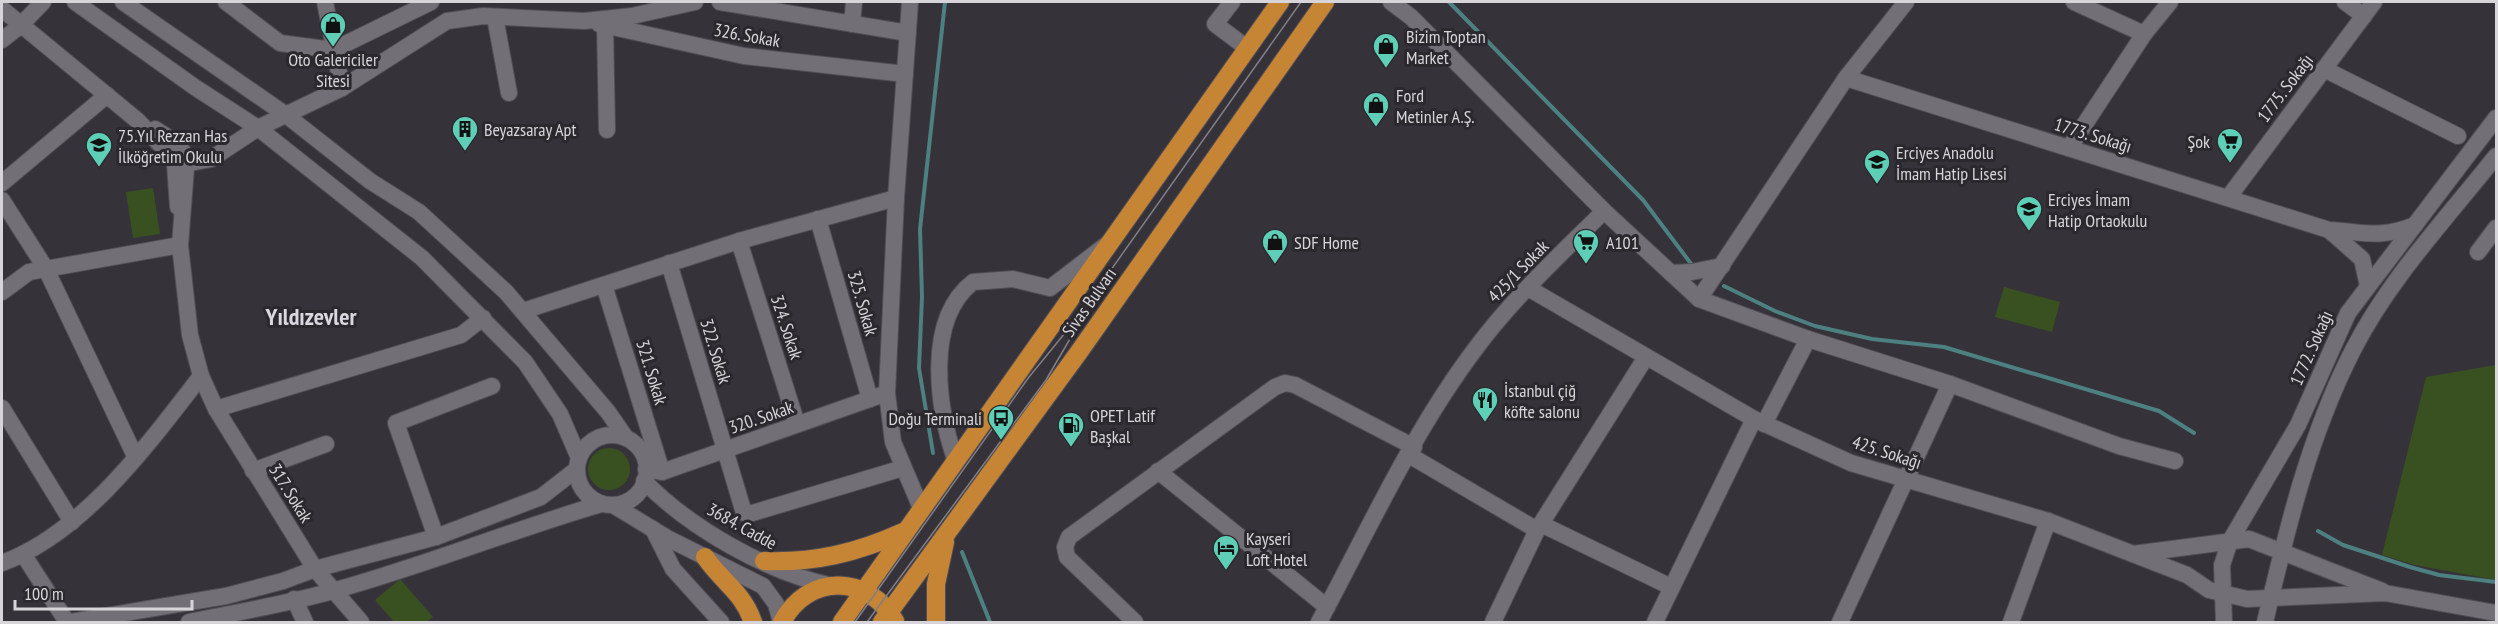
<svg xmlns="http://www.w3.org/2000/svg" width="2498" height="624" viewBox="0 0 2498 624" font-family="'PT Sans Narrow',sans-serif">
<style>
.green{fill:#395120}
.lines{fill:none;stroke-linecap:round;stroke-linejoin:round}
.stream{stroke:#4d8081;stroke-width:4}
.minor-casing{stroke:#514e54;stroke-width:18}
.highway-casing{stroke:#514e54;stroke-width:20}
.minor{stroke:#736f77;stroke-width:16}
.highway{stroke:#c68435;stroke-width:18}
.tram{stroke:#817e84;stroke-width:1.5}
.labels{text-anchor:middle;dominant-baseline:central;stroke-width:6;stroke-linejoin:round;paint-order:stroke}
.street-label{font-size:18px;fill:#d8d5da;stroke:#2b282e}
.poi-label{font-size:18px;fill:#d8d5da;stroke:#2b282e;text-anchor:start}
.district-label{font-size:24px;font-weight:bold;fill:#dbd7e0;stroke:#2b282e}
</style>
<rect width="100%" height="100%" fill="#353239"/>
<!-- green -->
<g class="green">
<polygon points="153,188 160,234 133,238 126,192"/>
<polygon points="2004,287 2060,302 2052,332 1995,317"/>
<polygon points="2496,365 2496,580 2415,565 2382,555 2426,377"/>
<circle cx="609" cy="469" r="21"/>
<polygon points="400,579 433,617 427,622 394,622 375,600"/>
</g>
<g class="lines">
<!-- stream -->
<g class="stream">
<polyline points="1449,2 1643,200 1692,265"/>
<polyline points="1724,286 1775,311 1815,326 1872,339 1944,347 2159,411 2194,433"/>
<polyline points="933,453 919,368 922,297 920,229 945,2"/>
<polyline points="2318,531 2343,545 2410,567 2439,575 2496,582"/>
<polyline points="962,552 990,622"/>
</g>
<!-- minor casing -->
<g class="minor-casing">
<g id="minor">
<polyline points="75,2 196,88 258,128 422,258 525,362 560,414 579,458"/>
<polyline points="123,2 286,115 370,181 419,212 506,292 608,412 626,438"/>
<polyline points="226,2 280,43 333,50 431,2"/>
<polyline points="325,2 342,88"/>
<polyline points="720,2 908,33"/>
<polyline points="910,2 896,198 887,393 893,442 921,508"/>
<polyline points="1232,2 1215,24 1247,48"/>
<polyline points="2074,2 2144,34"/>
<polyline points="2345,2 2364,16"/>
<polyline points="2,9 138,121 174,159"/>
<polyline points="495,17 509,93"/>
<polyline points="599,24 744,56 905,74"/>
<polyline points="852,24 854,2"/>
<polyline points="605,25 607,130"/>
<polyline points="2,40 20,26 43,2"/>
<polyline points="2324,69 2458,136"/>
<path d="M1846 78 2329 230C2365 232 2380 239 2415 225"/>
<polyline points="155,129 176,143 184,153"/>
<polyline points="2069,148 2144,34 2170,2"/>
<polyline points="190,163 211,159 258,128 342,88 447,21 483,16 584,21 632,16 695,2"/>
<polyline points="175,165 178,207"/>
<polyline points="186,168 180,245 190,335 201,376 216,409 315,569 361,622"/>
<polyline points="2,183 107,95"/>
<polyline points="2228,198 2374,2"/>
<polyline points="2,200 46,269 135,456"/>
<polyline points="1604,211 1699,299 1808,339 1950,384 2119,446 2175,461"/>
<polyline points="818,219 870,399"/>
<polyline points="2329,230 2362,259 2368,286"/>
<polyline points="739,241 797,424"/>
<polyline points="2478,252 2496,228"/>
<polyline points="669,263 744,513 749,514 903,468"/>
<polyline points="1671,273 1692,272 1722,266"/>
<polyline points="604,285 662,472"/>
<polyline points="1528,288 1754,419 1851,463 2048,521 2187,575 2209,590 2247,599 2385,593 2496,613"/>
<polyline points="2,292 29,272 180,245"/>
<polyline points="1699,299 1846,78 1906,2"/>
<polyline points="523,311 739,241 896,198"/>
<polyline points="2,408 72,522"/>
<polyline points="216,409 461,335 483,318"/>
<polyline points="1764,424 1808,339"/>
<circle cx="612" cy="470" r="35"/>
<polyline points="1409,455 1537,530"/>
<path d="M955 459C938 409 924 320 973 282L1013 279 1050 288 1106 245"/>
<polyline points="646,469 662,472 887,393"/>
<polyline points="253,471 326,444"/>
<polyline points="1158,471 1327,607"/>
<path d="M644 481C690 528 768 573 833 586"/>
<polyline points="613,505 669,539 763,586 776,604 781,622"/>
<polyline points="1541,524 1671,587"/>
<polyline points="653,529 673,569 721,622"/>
<polyline points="436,537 396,423 492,386"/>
<polyline points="23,554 67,622"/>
<polyline points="2133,554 2249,539 2382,591"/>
<path d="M2 563C84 533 149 443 201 376"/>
<polyline points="294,599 305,622"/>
<polyline points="71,622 226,596 283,581 315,569 436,537 541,497 577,469"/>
<path d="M189 622C238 612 288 604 336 590 426 565 512 530 601 504"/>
<polyline points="1135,622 1067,557 1065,547 1069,537 1275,387 1285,383 1295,385 1414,447"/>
<path d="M1319 622C1368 531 1413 431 1476 348 1513 298 1560 255 1604 211L1411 17 1391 2"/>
<polyline points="1493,622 1537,530 1646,357"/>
<polyline points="1655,622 1754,419"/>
<polyline points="1840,622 1950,384"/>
<polyline points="2011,622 2048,521"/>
<polyline points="2224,622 2222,565 2230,541 2298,425 2348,313 2496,118"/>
<path d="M2265 622C2287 529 2309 436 2353 350 2389 279 2447 218 2496 156"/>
</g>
</g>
<!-- highway casing -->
<g class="highway-casing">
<g id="highway">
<path d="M705 557C723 583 742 591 753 622"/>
<path d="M764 561C814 563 857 553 903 532"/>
<path d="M782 622C808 573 868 574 895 621"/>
<polyline points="842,622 1280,2"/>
<polyline points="882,622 1079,352 1325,2"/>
<polyline points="936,622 936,584 945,542"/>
</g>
</g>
<!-- minor -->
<use href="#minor" class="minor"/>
<!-- highway -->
<use href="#highway" class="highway"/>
<!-- tram -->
<g class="tram">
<polyline points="855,622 1029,377 1074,322 1301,2"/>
<polyline points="867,622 1046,380 1074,332"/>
</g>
</g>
<!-- icons -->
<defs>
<g id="shop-pin" transform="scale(1.35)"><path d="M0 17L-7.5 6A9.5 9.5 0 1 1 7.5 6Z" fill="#5eceb7" stroke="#2b282e"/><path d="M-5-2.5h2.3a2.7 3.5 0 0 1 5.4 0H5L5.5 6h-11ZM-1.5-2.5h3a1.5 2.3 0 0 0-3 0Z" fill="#111"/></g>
<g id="building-pin" transform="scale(1.35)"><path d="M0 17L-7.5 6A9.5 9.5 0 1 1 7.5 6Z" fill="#5eceb7" stroke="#2b282e"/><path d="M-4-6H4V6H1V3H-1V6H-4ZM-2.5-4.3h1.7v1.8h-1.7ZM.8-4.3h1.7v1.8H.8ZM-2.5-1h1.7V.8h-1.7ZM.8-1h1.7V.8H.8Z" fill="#111"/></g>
<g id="supermarket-pin" transform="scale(1.35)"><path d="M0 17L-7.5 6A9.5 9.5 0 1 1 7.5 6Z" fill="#5eceb7" stroke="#2b282e"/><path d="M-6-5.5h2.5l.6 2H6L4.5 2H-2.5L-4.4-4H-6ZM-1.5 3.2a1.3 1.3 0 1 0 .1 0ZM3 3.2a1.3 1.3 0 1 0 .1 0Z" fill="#111"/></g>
<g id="school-pin" transform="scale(1.35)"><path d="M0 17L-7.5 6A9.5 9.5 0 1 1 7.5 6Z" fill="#5eceb7" stroke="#2b282e"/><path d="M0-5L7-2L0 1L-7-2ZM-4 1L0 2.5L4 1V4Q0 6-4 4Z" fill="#111"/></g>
<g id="restaurant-pin" transform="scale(1.35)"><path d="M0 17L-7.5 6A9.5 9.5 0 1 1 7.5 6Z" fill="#5eceb7" stroke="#2b282e"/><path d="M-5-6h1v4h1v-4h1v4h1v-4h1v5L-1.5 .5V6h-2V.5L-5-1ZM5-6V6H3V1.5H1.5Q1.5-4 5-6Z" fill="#111"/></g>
<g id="bus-pin" transform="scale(1.35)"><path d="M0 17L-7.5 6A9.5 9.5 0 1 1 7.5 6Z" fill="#5eceb7" stroke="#2b282e"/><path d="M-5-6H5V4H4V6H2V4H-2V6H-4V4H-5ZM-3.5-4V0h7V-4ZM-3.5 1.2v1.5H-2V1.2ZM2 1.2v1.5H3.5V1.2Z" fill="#111"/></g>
<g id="fuel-pin" transform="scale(1.35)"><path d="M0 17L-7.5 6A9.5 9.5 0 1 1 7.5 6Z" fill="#5eceb7" stroke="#2b282e"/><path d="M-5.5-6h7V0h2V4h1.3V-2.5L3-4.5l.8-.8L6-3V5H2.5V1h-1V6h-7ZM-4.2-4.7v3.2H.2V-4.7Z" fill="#111"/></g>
<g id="hotel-pin" transform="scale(1.35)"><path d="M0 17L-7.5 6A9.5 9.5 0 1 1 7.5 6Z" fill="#5eceb7" stroke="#2b282e"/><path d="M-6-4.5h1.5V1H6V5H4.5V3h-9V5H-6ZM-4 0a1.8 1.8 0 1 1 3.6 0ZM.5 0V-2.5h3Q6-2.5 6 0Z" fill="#111"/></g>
</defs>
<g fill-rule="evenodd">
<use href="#shop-pin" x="333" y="25"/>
<use href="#shop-pin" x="1386" y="46"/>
<use href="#shop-pin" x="1376" y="105"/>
<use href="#building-pin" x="465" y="129"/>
<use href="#supermarket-pin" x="2230" y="141"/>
<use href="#school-pin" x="99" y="145"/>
<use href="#school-pin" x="1877" y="162"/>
<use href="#school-pin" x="2029" y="209"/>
<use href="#shop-pin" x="1275" y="242"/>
<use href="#supermarket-pin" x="1586" y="242"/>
<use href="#restaurant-pin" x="1485" y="400"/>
<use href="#bus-pin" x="1001" y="418"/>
<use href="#fuel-pin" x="1071" y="425"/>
<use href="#hotel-pin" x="1226" y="548"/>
</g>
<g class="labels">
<!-- street labels -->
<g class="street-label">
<text transform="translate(747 35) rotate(10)">326. Sokak</text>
<text transform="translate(2285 88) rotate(-53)">1775. Sokağı</text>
<text transform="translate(2093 135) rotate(17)">1773. Sokağı</text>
<text transform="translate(1518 271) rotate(-46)">425/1 Sokak</text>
<text transform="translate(1089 302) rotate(-55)">Sivas Bulvarı</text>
<text transform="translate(863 303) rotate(74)">325. Sokak</text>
<text transform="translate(787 327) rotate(72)">324. Sokak</text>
<text transform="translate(2311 348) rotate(-66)">1772. Sokağı</text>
<text transform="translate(716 351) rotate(73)">322. Sokak</text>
<text transform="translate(652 372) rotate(73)">321. Sokak</text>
<text transform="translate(761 417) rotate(-19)">320. Sokak</text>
<text transform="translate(1887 452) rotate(18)">425. Sokağı</text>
<text transform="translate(291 493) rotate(58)">317. Sokak</text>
<text transform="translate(742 526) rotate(29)">3684. Cadde</text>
</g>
<!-- poi labels -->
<g class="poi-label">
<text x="1406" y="36">Bizim Toptan<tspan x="1406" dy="21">Market</tspan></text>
<text x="333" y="59" text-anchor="middle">Oto Galericiler<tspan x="333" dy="21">Sitesi</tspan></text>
<text x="1396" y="95">Ford<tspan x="1396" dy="21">Metinler A.Ş.</tspan></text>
<text x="484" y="129">Beyazsaray Apt</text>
<text x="118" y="135">75.Yıl Rezzan Has<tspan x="118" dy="21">İlköğretim Okulu</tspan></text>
<text x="2210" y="141" text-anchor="end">Şok</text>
<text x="1896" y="152">Erciyes Anadolu<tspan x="1896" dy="21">İmam Hatip Lisesi</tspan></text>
<text x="2048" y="199">Erciyes İmam<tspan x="2048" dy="21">Hatip Ortaokulu</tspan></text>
<text x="1294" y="242">SDF Home</text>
<text x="1606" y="242">A101</text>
<text x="1504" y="390">İstanbul çiğ<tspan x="1504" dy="21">köfte salonu</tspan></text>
<text x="1090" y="415">OPET Latif<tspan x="1090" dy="21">Başkal</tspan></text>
<text x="982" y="418" text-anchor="end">Doğu Terminali</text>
<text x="1246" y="538">Kayseri<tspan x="1246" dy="21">Loft Hotel</tspan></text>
</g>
<!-- district labels -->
<g class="district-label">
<text x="311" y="316">Yıldızevler</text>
</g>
</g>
<!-- border -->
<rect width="2498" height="624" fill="none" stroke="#d8d5da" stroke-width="6"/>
<!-- scale -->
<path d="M15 600v9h177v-9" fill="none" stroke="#d8d5da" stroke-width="3"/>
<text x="24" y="600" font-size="18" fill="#d8d5da" stroke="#2b282e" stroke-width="4.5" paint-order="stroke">100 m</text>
</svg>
